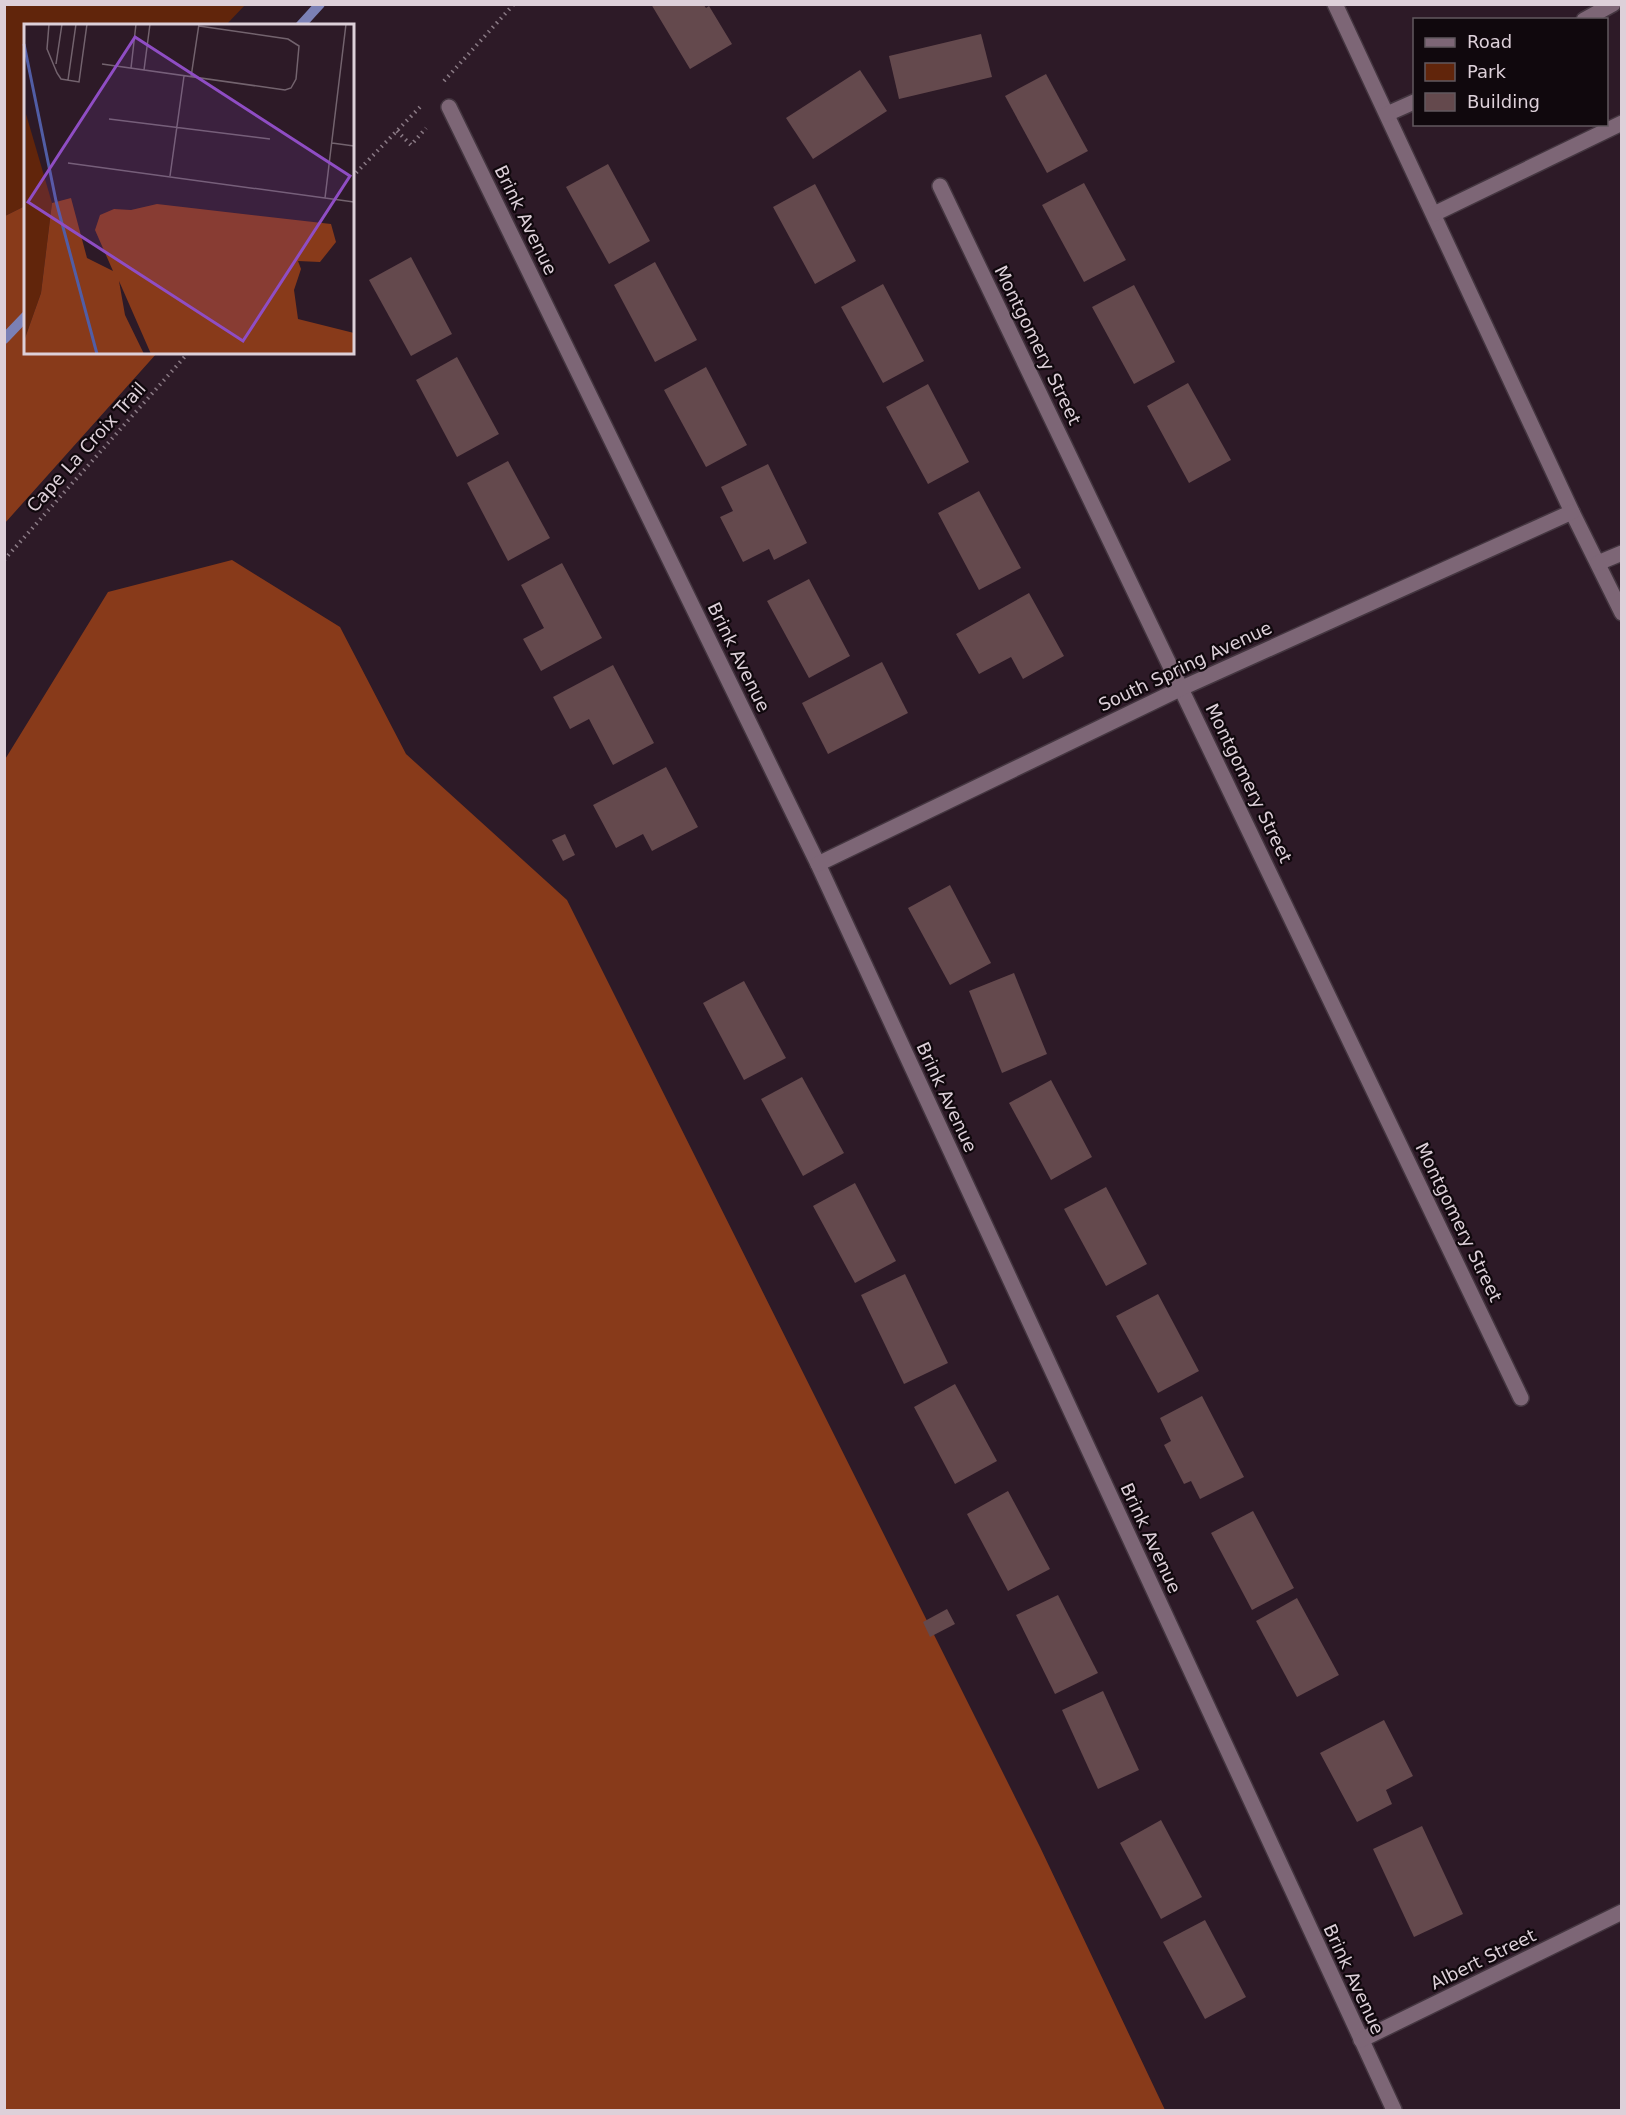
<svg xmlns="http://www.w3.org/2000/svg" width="1626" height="2115" viewBox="0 0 1626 2115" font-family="'DejaVu Sans',sans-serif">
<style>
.green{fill:#61250b}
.forest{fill:#883a1a}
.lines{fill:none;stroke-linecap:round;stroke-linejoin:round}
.stream{stroke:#7b80b5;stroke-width:10}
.building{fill:#64494d}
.minor-casing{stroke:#443640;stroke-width:18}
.path{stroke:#8a7a85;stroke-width:4;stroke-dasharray:1.5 4.5;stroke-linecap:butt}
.minor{stroke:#7d6676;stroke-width:15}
.labels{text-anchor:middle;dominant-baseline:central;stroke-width:4.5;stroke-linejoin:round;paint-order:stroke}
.street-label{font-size:18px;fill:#ddd0d9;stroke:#10080d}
.inset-river{fill:none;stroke:#515da5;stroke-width:3}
.inset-road{fill:none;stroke:#73636e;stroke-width:1.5}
.view{fill:#8f4dc4;fill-opacity:0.15;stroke:#8f4dc4;stroke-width:3}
.inset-edge{fill:none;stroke:#ddd0d9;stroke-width:3}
</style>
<rect width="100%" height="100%" fill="#2d1a27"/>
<!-- green -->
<polygon class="green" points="5,5 245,5 226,25 26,26 25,206 5,216"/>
<!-- forest -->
<g class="forest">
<polygon points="25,206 26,352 157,353 5,523 5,216"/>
<polygon points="232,560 340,627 406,754 567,900 1040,1847 1165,2110 5,2110 4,761 108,592"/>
</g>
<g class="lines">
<!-- stream -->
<g class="stream">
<polyline points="300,26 320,4"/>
<polyline points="4,339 26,316"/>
</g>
</g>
<!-- building -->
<g class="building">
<polygon points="651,4 703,4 706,8 709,6 732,44 690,69"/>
<polygon points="981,34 992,77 899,99 889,56"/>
<polygon points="860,70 887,111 813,159 786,118"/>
<polygon points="1046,74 1088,151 1047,173 1005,96"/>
<polygon points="608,164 650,241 609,264 566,187"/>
<polygon points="1084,183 1126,260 1084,282 1042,205"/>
<polygon points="815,184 856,261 815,284 773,207"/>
<polygon points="411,257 452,334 411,356 369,280"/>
<polygon points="655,262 697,340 655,362 614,285"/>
<polygon points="883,284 924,361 883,383 841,307"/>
<polygon points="1134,285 1175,362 1134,384 1092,307"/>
<polygon points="457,357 499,434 457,457 416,380"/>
<polygon points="706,367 747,445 706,467 664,390"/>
<polygon points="1188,383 1231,460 1189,483 1147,406"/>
<polygon points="928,384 969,462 928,484 886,407"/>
<polygon points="508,461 550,538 508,561 467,483"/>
<polygon points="768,464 807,543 774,560 769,549 743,562 720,517 733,511 721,487"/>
<polygon points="979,491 1021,568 979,590 938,513"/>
<polygon points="562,563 602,638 541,671 523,639 544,628 521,585"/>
<polygon points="809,579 850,656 809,678 767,601"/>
<polygon points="1029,593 1064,656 1023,679 1011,657 979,674 956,634"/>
<polygon points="882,662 908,713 828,754 802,703"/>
<polygon points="613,665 654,743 613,765 589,719 570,729 553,697"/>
<polygon points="666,767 698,827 652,851 643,834 616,848 593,805"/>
<polygon points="565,834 575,855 563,861 552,840"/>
<polygon points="950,885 991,963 950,985 908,908"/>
<polygon points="1014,973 1047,1054 1002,1073 969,991"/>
<polygon points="744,981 786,1058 744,1080 703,1003"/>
<polygon points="802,1077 844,1153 803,1176 761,1099"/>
<polygon points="1051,1080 1092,1157 1051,1180 1009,1103"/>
<polygon points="855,1183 896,1261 855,1283 813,1206"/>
<polygon points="1106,1187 1147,1264 1106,1286 1064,1209"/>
<polygon points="905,1274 948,1363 904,1384 861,1295"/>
<polygon points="1158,1294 1199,1371 1158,1393 1116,1316"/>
<polygon points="955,1384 997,1461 955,1484 914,1407"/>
<polygon points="1202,1396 1244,1477 1200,1499 1191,1481 1184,1484 1164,1445 1171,1441 1160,1418"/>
<polygon points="1008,1491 1050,1569 1008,1591 967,1514"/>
<polygon points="1253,1511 1294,1588 1252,1610 1211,1533"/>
<polygon points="1058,1595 1098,1673 1055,1694 1016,1615"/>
<polygon points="1297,1598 1339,1675 1297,1697 1256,1621"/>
<polygon points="947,1609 955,1624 930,1637 923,1622"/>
<polygon points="1103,1691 1139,1770 1098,1789 1062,1710"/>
<polygon points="1384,1720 1413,1776 1386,1790 1392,1804 1357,1822 1320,1753"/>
<polygon points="1161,1820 1202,1897 1161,1919 1120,1843"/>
<polygon points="1422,1826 1463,1914 1414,1937 1373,1849"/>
<polygon points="1205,1920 1246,1997 1205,2019 1163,1942"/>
</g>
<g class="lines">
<!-- minor casing -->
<g class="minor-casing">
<g id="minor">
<polyline points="1335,4 1572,512 1622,613"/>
<polyline points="1584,20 1613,4"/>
<polyline points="449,107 818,864 1394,2110"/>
<polyline points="1387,114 1414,102"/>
<polyline points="940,186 1521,1398"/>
<polyline points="1434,214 1622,123"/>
<polyline points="1598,563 1622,553"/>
<polyline points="818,864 1182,688 1572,512"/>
<polyline points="1361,2040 1622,1912"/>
</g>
</g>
<!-- path -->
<g class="path">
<polyline points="444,81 514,4"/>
<polyline points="397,131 411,145 426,128"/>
<polyline points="352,177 423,104"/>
<polyline points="4,560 189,352"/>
</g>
<!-- minor -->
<use href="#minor" class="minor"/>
</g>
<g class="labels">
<!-- street labels -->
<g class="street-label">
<text transform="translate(526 220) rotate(64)">Brink Avenue</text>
<text transform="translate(1038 345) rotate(64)">Montgomery Street</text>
<text transform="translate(86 447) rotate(-48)">Cape La Croix Trail</text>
<text transform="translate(739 657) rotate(64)">Brink Avenue</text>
<text transform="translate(1185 666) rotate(-25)">South Spring Avenue</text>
<text transform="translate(1249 783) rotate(64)">Montgomery Street</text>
<text transform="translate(947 1097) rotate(65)">Brink Avenue</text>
<text transform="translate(1459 1222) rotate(64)">Montgomery Street</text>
<text transform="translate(1151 1538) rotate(65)">Brink Avenue</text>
<text transform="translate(1483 1959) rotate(-26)">Albert Street</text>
<text transform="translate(1354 1979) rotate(65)">Brink Avenue</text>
</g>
</g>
<!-- overview -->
<g transform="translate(24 24)">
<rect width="330" height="330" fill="#2d1a27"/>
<path d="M2 90 28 179 17 269 0 317Z" fill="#61250b"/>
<path d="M47 174 63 234 89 247 71 206 76 191 90 185 107 186 133 180 307 200 312 218 296 238 274 237 277 245 270 266 274 295 330 309V330H127L95 257 101 291 120 330H0V317L17 269 28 179Z" fill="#883a1a"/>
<path class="inset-river" d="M0 20 32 177 73 330"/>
<path class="inset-road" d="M25 0 23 25 33 49 37 55 55 58 63 0M32 40 38 0M78 40 261 66 267 64 272 55 275 22 264 15 175 2M107 44 112 0M120 46 126 0M167 53 175 0M44 56 52 0M85 95 246 115M308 119 330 122M44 139 330 178M146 152 160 52M301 174 322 0"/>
<path class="view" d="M111 13 326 152 219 317 4 178Z"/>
<rect width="330" height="330" class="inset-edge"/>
</g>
<!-- border -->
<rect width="1626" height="2115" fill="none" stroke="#ddd0d9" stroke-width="12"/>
<!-- legend -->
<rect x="1413" y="18" width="195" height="108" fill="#10080d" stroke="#62585f" stroke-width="1.5"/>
<rect x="1425" y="38" width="30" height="9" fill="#7d6676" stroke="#62585f" stroke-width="1.5"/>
<text x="1467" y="48" font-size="18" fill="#ddd0d9">Road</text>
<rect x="1425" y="63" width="30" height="18" fill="#61250b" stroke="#62585f" stroke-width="1.5"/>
<text x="1467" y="78" font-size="18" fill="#ddd0d9">Park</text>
<rect x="1425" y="93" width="30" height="18" fill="#64494d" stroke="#62585f" stroke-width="1.5"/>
<text x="1467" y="108" font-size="18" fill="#ddd0d9">Building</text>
</svg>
